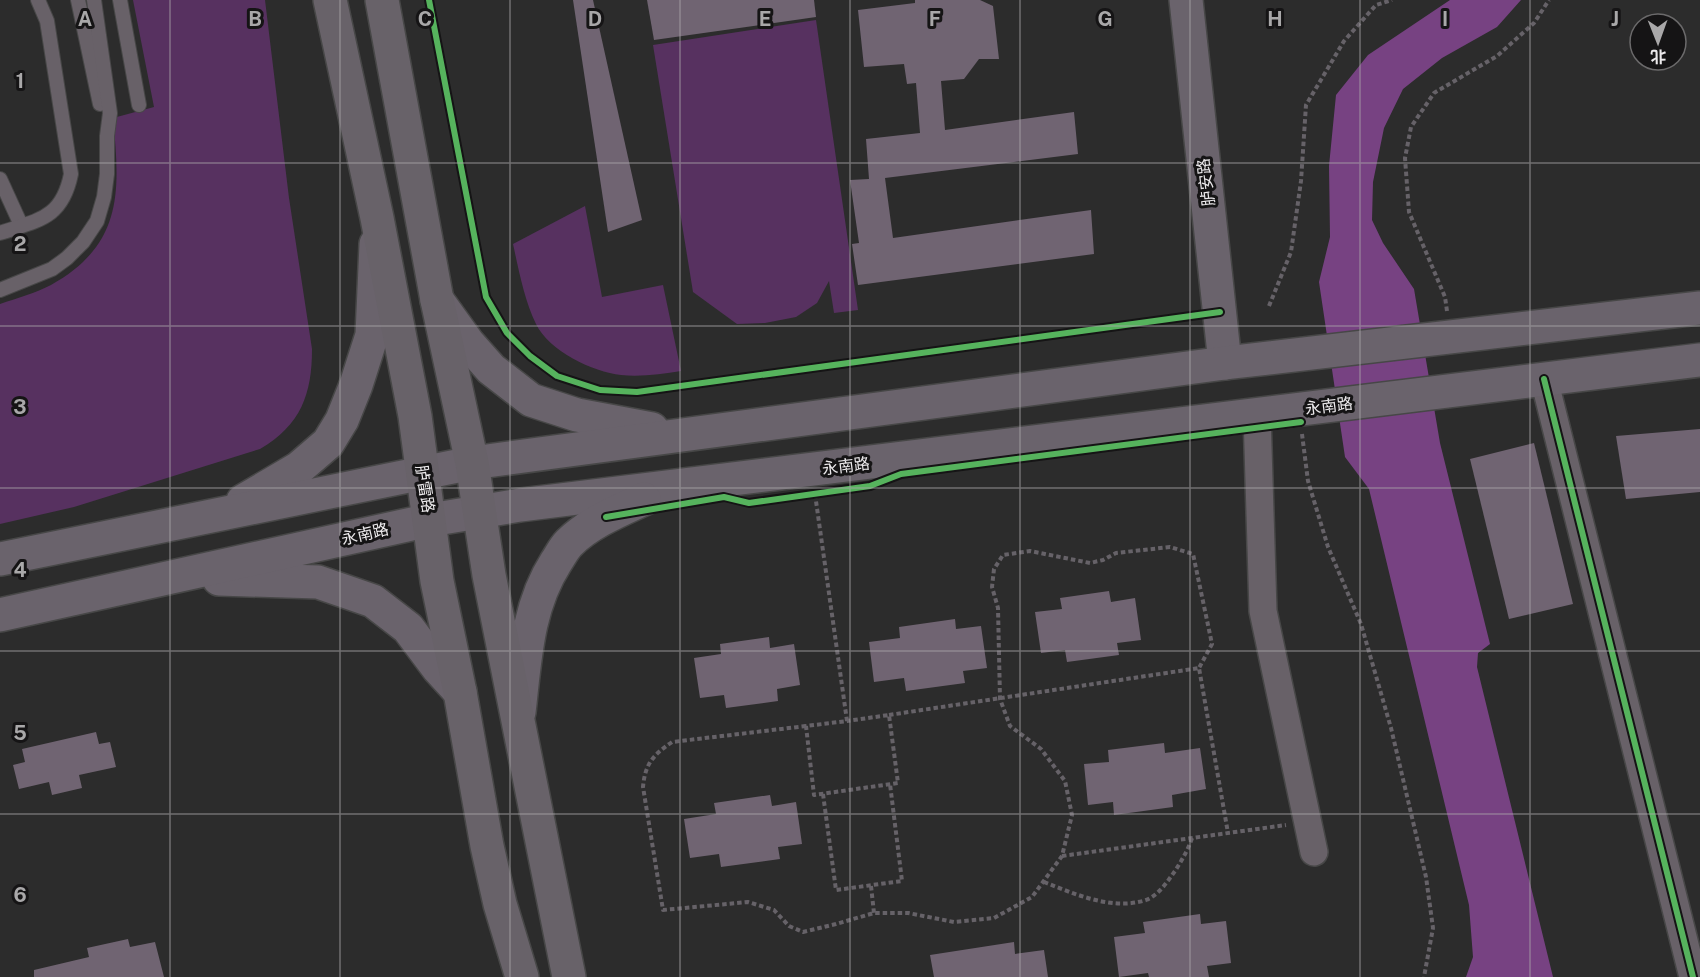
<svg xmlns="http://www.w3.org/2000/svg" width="1700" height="977" viewBox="0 0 1700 977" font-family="'Public Sans','Noto Sans SC',sans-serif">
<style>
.green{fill:#573160}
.water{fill:#774282}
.building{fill:#706472}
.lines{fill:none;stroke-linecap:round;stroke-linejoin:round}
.lane-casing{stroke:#474747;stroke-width:16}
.street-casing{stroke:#474747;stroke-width:30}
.secondary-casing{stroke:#474747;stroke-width:36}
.primary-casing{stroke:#474747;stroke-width:36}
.path{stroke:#666268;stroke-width:4;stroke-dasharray:4.5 3;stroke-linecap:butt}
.lane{stroke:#686168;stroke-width:14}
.street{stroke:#686168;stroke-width:27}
.secondary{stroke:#6a636c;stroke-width:33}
.primary{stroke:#686269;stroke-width:33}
.cycleway-casing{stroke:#151415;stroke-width:10}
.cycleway{stroke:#56b35d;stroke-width:6}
.grid{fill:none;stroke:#a9a8a9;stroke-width:1.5;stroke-opacity:0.55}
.labels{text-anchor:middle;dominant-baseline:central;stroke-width:6;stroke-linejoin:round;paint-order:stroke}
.street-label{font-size:16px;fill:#eceaec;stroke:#151415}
.grid-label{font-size:20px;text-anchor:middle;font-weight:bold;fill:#a9a8a9;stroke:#151415;stroke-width:6;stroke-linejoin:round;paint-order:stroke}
</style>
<rect width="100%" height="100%" fill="#2c2c2c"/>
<!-- green -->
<g class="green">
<path d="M133 0H265L289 198 312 349C312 394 301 425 260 449L74 507 0 524V304C17 298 36 293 51 285 124 244 120 190 113 118L154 107Z"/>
<polygon points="816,20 858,310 834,313 829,281 817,303 796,317 765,323 737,324 693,292 653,45"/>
<path d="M585 206 602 297 663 285 681 371C662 374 641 377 621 375 593 372 549 351 536 324 524 299 519 271 513 244Z"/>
</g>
<!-- water -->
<polygon class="water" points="1450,0 1521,0 1497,27 1442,58 1403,89 1384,128 1373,182 1372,220 1383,243 1414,289 1440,443 1490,644 1478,653 1477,667 1553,977 1466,977 1473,957 1469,905 1369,489 1345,457 1319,282 1330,237 1329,166 1336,95 1368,55"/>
<!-- building -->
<g class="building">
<polygon points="573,0 593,0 642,220 608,232"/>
<polygon points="647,0 814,0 816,17 654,40"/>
<polygon points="915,0 980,0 993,6 999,59 979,59 964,79 941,81 945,130 1074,112 1078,154 885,178 893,238 1091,210 1094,254 858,285 852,244 859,243 850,180 869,179 866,139 920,133 916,83 907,84 904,64 864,67 858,10 915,3"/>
<polygon points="1700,429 1700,492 1626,499 1616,436"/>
<polygon points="1534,443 1573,604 1509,619 1470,459"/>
<polygon points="1109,591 1111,602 1135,598 1141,640 1117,643 1119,655 1067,662 1065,650 1041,653 1035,612 1062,609 1060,598"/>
<polygon points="955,619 956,629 981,626 987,668 963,671 965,683 906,691 904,678 874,682 869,642 900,638 899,627"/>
<polygon points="769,637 770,648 794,644 800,685 777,689 778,701 726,708 724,695 700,698 694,658 721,654 720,644"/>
<polygon points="96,732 99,744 110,742 116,767 79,775 82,788 52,795 49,782 19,789 13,765 25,762 22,749"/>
<polygon points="1164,743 1165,753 1200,748 1206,789 1172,795 1173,807 1114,815 1113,802 1088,805 1084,764 1109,762 1108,750"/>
<polygon points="770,795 772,806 796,802 802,844 778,847 780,859 721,867 719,854 690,858 684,819 716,814 714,803"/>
<polygon points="1200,914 1201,924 1226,921 1231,963 1207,966 1209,977 1149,977 1148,973 1119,977 1114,937 1145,933 1143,922"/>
<polygon points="128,939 130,947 155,942 164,977 34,977 34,970 89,957 87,948"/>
<polygon points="1014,942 1015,954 1044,950 1048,977 934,977 930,955"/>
</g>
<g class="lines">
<!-- lane casing -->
<g class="lane-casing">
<g id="lane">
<polyline points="78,0 100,104"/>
<polyline points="120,0 139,105"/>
<polyline points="0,179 21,225"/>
<path d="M0 233C38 220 62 219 71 174L47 21 38 0"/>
<polyline points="0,290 52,269 67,258 83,242 97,221 104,197 107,174 107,136 110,113 94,0"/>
</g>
</g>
<!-- street casing -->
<g class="street-casing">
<g id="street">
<polyline points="1544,379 1693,977"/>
<polyline points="1257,415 1263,611 1314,852"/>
</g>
</g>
<!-- secondary casing -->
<g class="secondary-casing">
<g id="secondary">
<polyline points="1186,0 1225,363"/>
<polyline points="437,300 468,343 491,369 531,400 577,415 652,429"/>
<polyline points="243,501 299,468 328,443 342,420 356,385 372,335 376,244"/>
<polyline points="0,559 472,463 1225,363 1700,308"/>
<polyline points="219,579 318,582 373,601 408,628 438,668 460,692"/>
<polyline points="0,615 430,520 520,505 1700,360"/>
<path d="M519 712C525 660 527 607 556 562 560 556 564 548 569 543 589 523 618 511 644 499"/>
</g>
</g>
<!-- primary casing -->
<g class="primary-casing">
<g id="primary">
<polyline points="330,0 377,218 415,416 437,581 460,692 487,846 500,904 522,977"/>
<polyline points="382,0 437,300 472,463 489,575 569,977"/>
</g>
</g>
<!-- path -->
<g class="path">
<polyline points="1269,306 1291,252 1301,181 1306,105 1344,41 1376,5 1392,0"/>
<polyline points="1447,311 1445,297 1409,212 1405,158 1411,127 1434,93 1497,56 1534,23 1549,0"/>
<polyline points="1302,434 1308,481 1328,547 1361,624 1391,728 1426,877 1433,928 1424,977"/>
<polyline points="815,494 847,721 806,726 814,795 898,783 889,715 847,721"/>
<polyline points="889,715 1199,668 1228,833"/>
<path d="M806 726 672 742C653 755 645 764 643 787L663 910 748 902 774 910 789 926 803 932 836 924 874 913H908L954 922 994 918 1032 897 1062 856 1072 815 1065 781 1041 749 1010 726 1000 699 998 608 992 587 994 569 1003 555 1030 551 1090 563 1103 560 1116 553 1170 547 1193 554 1212 644 1199 668"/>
<polyline points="823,794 836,890 902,881 890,784"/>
<polyline points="1062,856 1286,825"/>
<path d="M1044 882C1075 894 1112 911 1146 900 1159 895 1167 882 1175 871 1182 860 1188 850 1192 838"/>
<polyline points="871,886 874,913"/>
</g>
<!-- lane -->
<use href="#lane" class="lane"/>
<!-- street -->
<use href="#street" class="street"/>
<!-- secondary -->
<use href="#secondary" class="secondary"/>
<!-- primary -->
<use href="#primary" class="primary"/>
<!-- cycleway casing -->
<g class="cycleway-casing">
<g id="cycleway">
<polyline points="429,0 486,297 507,333 530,356 557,376 600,390 637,392 1220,312"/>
<polyline points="1544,379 1693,977"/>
<polyline points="606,517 724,497 749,503 870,486 901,474 1301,422"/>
</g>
</g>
<!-- cycleway -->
<use href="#cycleway" class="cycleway"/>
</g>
<!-- grid -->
<path class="grid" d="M170 0V977M340 0V977M510 0V977M680 0V977M850 0V977M1020 0V977M1190 0V977M1360 0V977M1530 0V977M0 163H1700M0 326H1700M0 488H1700M0 651H1700M0 814H1700"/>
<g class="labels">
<!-- street labels -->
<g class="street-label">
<text transform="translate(1206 182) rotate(-97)">胪安路</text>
<text transform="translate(1329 406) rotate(-7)">永南路</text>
<text transform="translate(846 466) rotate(-7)">永南路</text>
<text transform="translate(425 489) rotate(81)">胪雷路</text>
<text transform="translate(365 534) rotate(-13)">永南路</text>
</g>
</g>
<g class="grid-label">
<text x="85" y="26">A</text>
<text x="255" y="26">B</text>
<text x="425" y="26">C</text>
<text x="595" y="26">D</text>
<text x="765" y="26">E</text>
<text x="935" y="26">F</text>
<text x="1105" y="26">G</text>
<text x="1275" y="26">H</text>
<text x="1445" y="26">I</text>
<text x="1615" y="26">J</text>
<text x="20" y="88">1</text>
<text x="20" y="251">2</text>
<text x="20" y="414">3</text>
<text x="20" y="577">4</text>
<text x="20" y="740">5</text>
<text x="20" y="902">6</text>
</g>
<!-- north arrow -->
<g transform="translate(1658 42) rotate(179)"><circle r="28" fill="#151415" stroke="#6b6a6b" stroke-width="1.5"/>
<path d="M0-4.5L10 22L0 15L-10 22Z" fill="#a9a8a9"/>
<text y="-9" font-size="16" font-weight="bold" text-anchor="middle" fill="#eceaec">北</text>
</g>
</svg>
